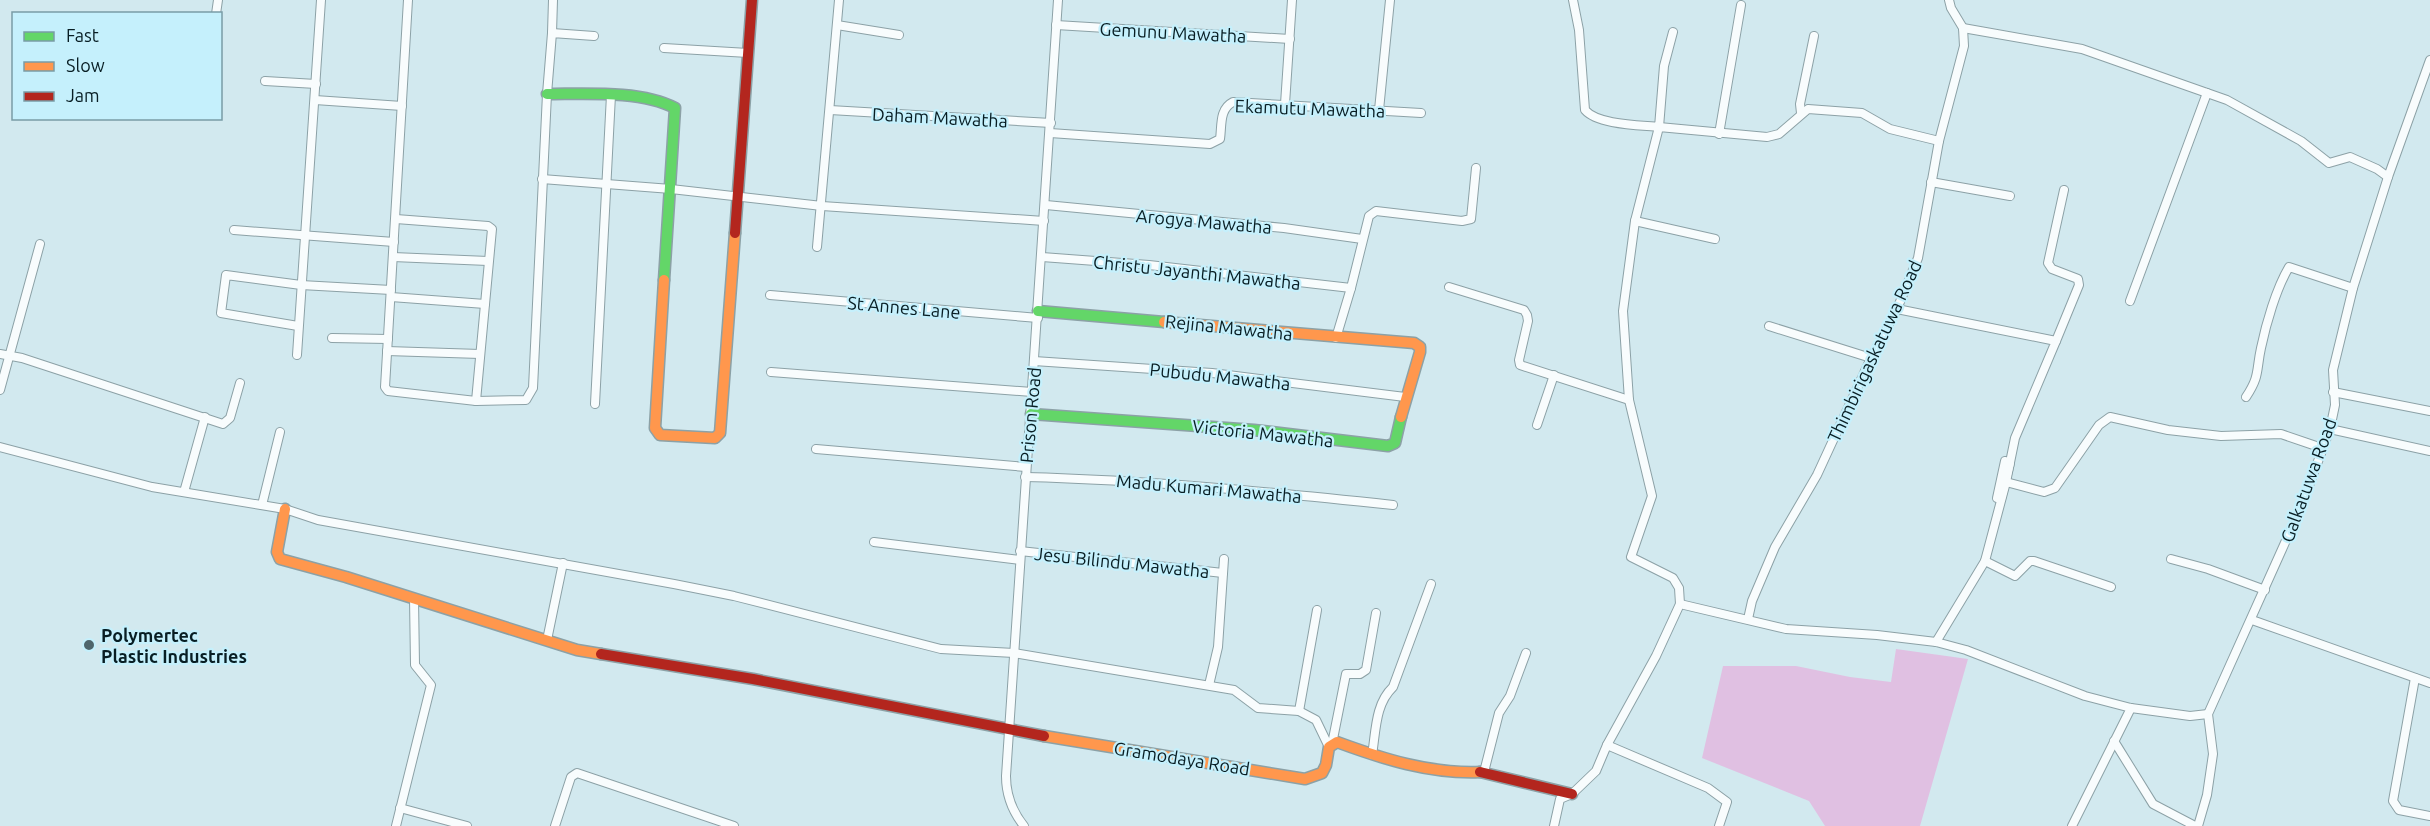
<svg xmlns="http://www.w3.org/2000/svg" width="2430" height="826" viewBox="0 0 2430 826" font-family="Ubuntu,sans-serif">
<style>
.green{fill:#e0c0e2}
.lines{fill:none;stroke-linecap:round;stroke-linejoin:round}
.street-casing{stroke:#8ca1a6;stroke-width:10}
.fast-casing{stroke:#8ca1a6;stroke-width:13}
.slow-casing{stroke:#8ca1a6;stroke-width:13}
.jam-casing{stroke:#8ca1a6;stroke-width:13}
.street{stroke:#f8fcfd;stroke-width:8}
.fast{stroke:#63d668;stroke-width:10}
.slow{stroke:#ff974d;stroke-width:10}
.jam{stroke:#b3261e;stroke-width:10}
.poi-dot{fill:#4f656b;stroke:#c5f0fc;stroke-width:2}
.labels{text-anchor:middle;dominant-baseline:central;stroke-width:4.5;stroke-linejoin:round;paint-order:stroke}
.street-label{font-size:18px;fill:#081e24;stroke:#c5f0fc}
.poi-label{font-size:18px;font-weight:bold;fill:#081e24;stroke:#c5f0fc;text-anchor:start}
</style>
<rect width="100%" height="100%" fill="#d2e9ef"/>
<!-- green -->
<polygon class="green" points="1896,649 1968,659 1920,826 1825,826 1809,801 1702,758 1723,666 1796,666 1850,677 1891,682"/>
<g class="lines">
<!-- street casing -->
<g class="street-casing">
<g id="street">
<polyline points="408,0 385,387 388,391 476,401 526,400 533,388 547,94 552,33 594,36"/>
<path d="M1573 0 1579 30 1585 110C1598 125 1640 125 1659 127L1664 66 1673 32"/>
<polyline points="216,14 218,0"/>
<polyline points="837,25 899,35"/>
<polyline points="1056,25 1290,39"/>
<polyline points="1963,28 2082,49 2227,100 2301,141 2329,163 2350,157 2377,169 2388,177"/>
<polyline points="552,33 553,0"/>
<polyline points="664,48 748,53"/>
<polyline points="265,81 316,84"/>
<polyline points="315,100 402,106"/>
<polyline points="1285,104 1292,0"/>
<polyline points="830,110 1051,123"/>
<polyline points="1379,110 1390,0"/>
<polyline points="1801,113 1800,104 1814,36"/>
<path d="M1050 133 1210 144 1220 139C1222 126 1219 109 1233 102L1421 113"/>
<polyline points="1719,134 1741,5"/>
<polyline points="542,179 671,189 822,206 1044,221"/>
<polyline points="1931,182 2010,196"/>
<polyline points="1046,205 1284,228 1362,239"/>
<polyline points="396,219 488,226 492,229 476,401"/>
<polyline points="1635,221 1715,239"/>
<polyline points="234,230 394,242"/>
<polyline points="817,247 839,0"/>
<polyline points="393,257 488,261"/>
<polyline points="1042,257 1149,265 1351,288"/>
<polyline points="1449,287 1524,310 1527,315 1528,321 1519,360 1520,365 1629,400"/>
<polyline points="770,295 1038,318"/>
<polyline points="391,297 485,304"/>
<polyline points="2130,301 2207,93"/>
<polyline points="1897,309 2056,341 2015,438 2006,482 1985,561 1936,642"/>
<polyline points="298,326 221,313 226,275 301,285 391,290"/>
<polyline points="1769,326 1871,358"/>
<polyline points="332,338 388,339"/>
<polyline points="1336,338 1351,288 1369,216 1376,211 1462,221 1471,219 1476,168"/>
<polyline points="2056,341 2079,285 2078,279 2052,269 2048,263 2064,190"/>
<polyline points="387,351 480,354"/>
<polyline points="0,354 22,358 223,424 230,418 240,383"/>
<polyline points="297,355 321,0"/>
<polyline points="1034,361 1212,373 1405,397"/>
<polyline points="771,372 1032,392"/>
<polyline points="0,390 40,244"/>
<polyline points="2333,392 2430,411"/>
<path d="M2246 397C2260 376 2256 371 2261 348 2266 324 2276 289 2289 267L2353 288"/>
<polyline points="595,404 611,95"/>
<polyline points="1537,425 1554,375"/>
<polyline points="2330,429 2430,451"/>
<polyline points="0,447 152,487 285,509 318,520 674,584 734,596 941,649 1014,653 1234,690 1258,708 1299,711 1316,720 1329,747"/>
<polyline points="816,449 1026,467"/>
<polygon points="2005,461 2010,463 2001,499 1997,498"/>
<path d="M1025 477C1148 480 1270 492 1393 505"/>
<polyline points="2006,482 2044,492 2055,488 2099,425 2110,417 2168,430 2221,436 2281,434 2322,448"/>
<polyline points="184,492 205,417"/>
<polyline points="262,505 280,432"/>
<polyline points="874,542 1020,560"/>
<polyline points="1020,551 1223,573"/>
<polyline points="2171,559 2208,569 2265,590"/>
<polyline points="1985,561 2015,576 2030,561 2034,561 2111,587"/>
<polyline points="1680,604 1679,588 1673,578 1631,557 1652,496 1629,400 1623,311 1635,221 1659,127 1767,137 1779,134 1808,109 1862,113 1890,129 1939,141"/>
<polyline points="1748,619 1752,601 1775,547 1817,475 1871,358 1897,309 1918,258 1939,141 1964,46 1963,28 1951,8 1949,0"/>
<polyline points="2252,620 2430,683"/>
<polyline points="547,640 563,563"/>
<polyline points="2415,678 2393,801 2399,810 2430,816"/>
<polyline points="1209,685 1218,647 1224,559"/>
<polyline points="1299,711 1317,610"/>
<polyline points="2114,741 2153,804 2195,826"/>
<polyline points="1332,744 1346,674 1360,674 1366,670 1376,613"/>
<polyline points="1607,745 1708,788 1727,802 1719,826"/>
<path d="M1372 755C1376 731 1375 704 1393 687L1431 584"/>
<polyline points="1484,772 1499,713 1510,696 1526,653"/>
<polyline points="400,808 467,826"/>
<polyline points="396,826 431,685 415,665 414,598"/>
<polyline points="555,826 571,777 577,773 734,826"/>
<path d="M1024 826C1012 811 1006 796 1006 776L1058 0"/>
<polyline points="1554,826 1560,799 1572,794 1596,771 1607,745 1656,656 1680,604 1786,629 1877,635 1936,642 1966,650 2085,696 2131,708 2190,716 2208,714"/>
<polyline points="2072,826 2131,708"/>
<polyline points="2198,826 2207,795 2213,754 2208,714 2301,507 2330,429 2335,405 2333,370 2353,288 2388,177 2430,60"/>
</g>
</g>
<!-- fast casing -->
<g class="fast-casing">
<g id="fast">
<path d="M547 94C585 94 641 90 675 108L664 280"/>
<polyline points="1038,311 1164,322"/>
<polyline points="1031,414 1254,430 1388,446 1395,443 1401,417"/>
</g>
</g>
<!-- slow casing -->
<g class="slow-casing">
<g id="slow">
<polyline points="664,280 655,428 660,435 715,438 720,433 735,233"/>
<polyline points="1164,322 1414,343 1420,347 1420,352 1401,417"/>
<polyline points="285,509 277,552 280,559 346,577 577,650 601,654"/>
<path d="M1044 736 1305 779 1322 773 1326 765 1329 747 1337 742C1383 759 1430 774 1480 772"/>
</g>
</g>
<!-- jam casing -->
<g class="jam-casing">
<g id="jam">
<polyline points="735,233 752,0"/>
<polyline points="601,654 753,679 1044,736"/>
<polyline points="1480,772 1572,794"/>
</g>
</g>
<!-- street -->
<use href="#street" class="street"/>
<!-- fast -->
<use href="#fast" class="fast"/>
<!-- slow -->
<use href="#slow" class="slow"/>
<!-- jam -->
<use href="#jam" class="jam"/>
</g>
<!-- markers -->
<circle class="poi-dot" cx="89" cy="645" r="6"/>
<g class="labels">
<!-- street labels -->
<g class="street-label">
<text transform="translate(1173 32) rotate(3)">Gemunu Mawatha</text>
<text transform="translate(1310 108) rotate(2)">Ekamutu Mawatha</text>
<text transform="translate(940 117) rotate(3)">Daham Mawatha</text>
<text transform="translate(1204 221) rotate(5)">Arogya Mawatha</text>
<text transform="translate(1197 272) rotate(6)">Christu Jayanthi Mawatha</text>
<text transform="translate(904 307) rotate(5)">St Annes Lane</text>
<text transform="translate(1229 327) rotate(6)">Rejina Mawatha</text>
<text transform="translate(1874 351) rotate(-65)">Thimbirigaskatuwa Road</text>
<text transform="translate(1220 376) rotate(6)">Pubudu Mawatha</text>
<text transform="translate(1030 415) rotate(-85)">Prison Road</text>
<text transform="translate(1263 433) rotate(6)">Victoria Mawatha</text>
<text transform="translate(2308 480) rotate(-70)">Galkatuwa Road</text>
<text transform="translate(1209 488) rotate(5)">Madu Kumari Mawatha</text>
<text transform="translate(1122 562) rotate(6)">Jesu Bilindu Mawatha</text>
<text transform="translate(1182 758) rotate(9)">Gramodaya Road</text>
</g>
<!-- poi labels -->
<g class="poi-label">
<text x="101" y="635">Polymertec<tspan x="101" dy="21">Plastic Industries</tspan></text>
</g>
</g>
<!-- legend -->
<rect x="12" y="12" width="210" height="108" fill="#c5f0fc" stroke="#799ca6" stroke-width="1.5"/>
<rect x="24" y="32" width="30" height="9" fill="#63d668" stroke="#799ca6" stroke-width="1.5"/>
<text x="66" y="42" font-size="18" fill="#081e24">Fast</text>
<rect x="24" y="62" width="30" height="9" fill="#ff974d" stroke="#799ca6" stroke-width="1.5"/>
<text x="66" y="72" font-size="18" fill="#081e24">Slow</text>
<rect x="24" y="92" width="30" height="9" fill="#b3261e" stroke="#799ca6" stroke-width="1.5"/>
<text x="66" y="102" font-size="18" fill="#081e24">Jam</text>
</svg>
